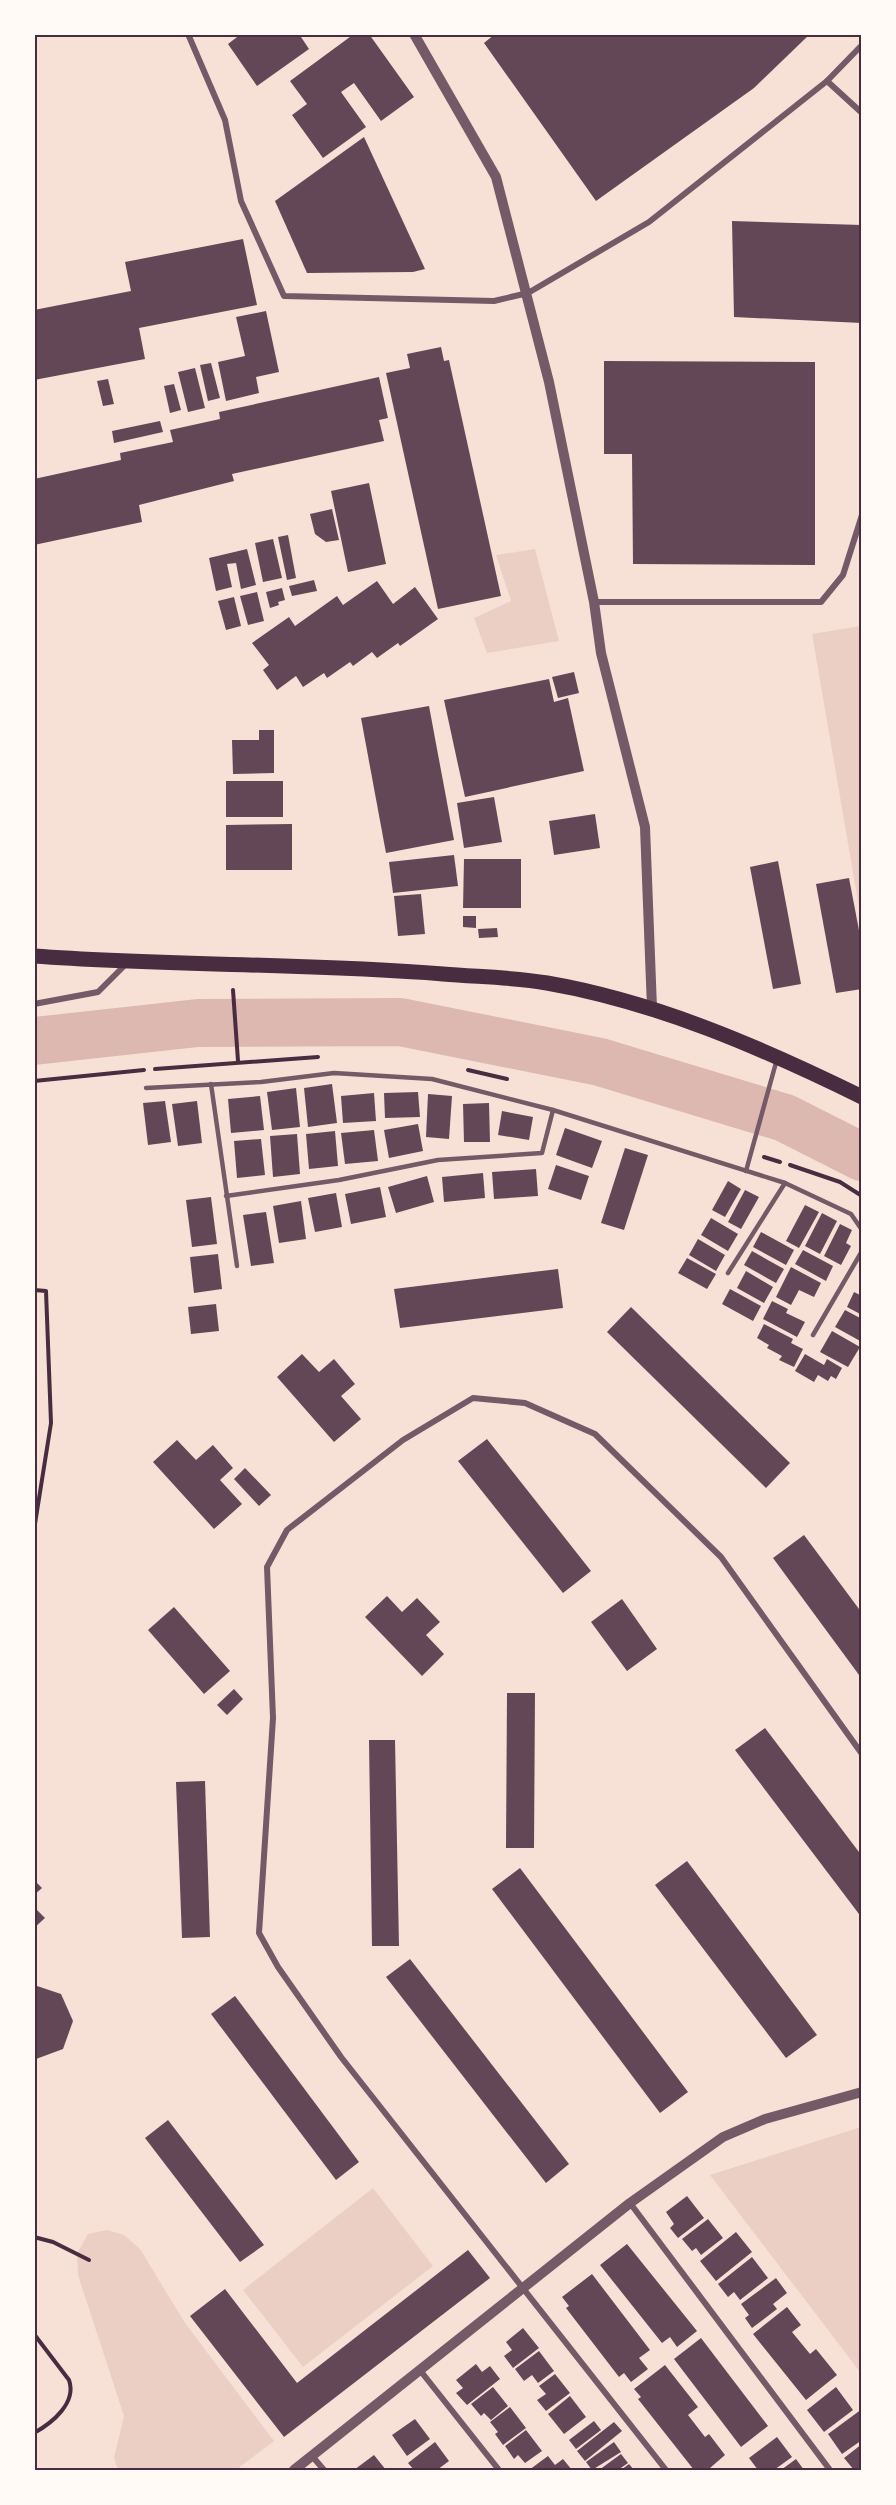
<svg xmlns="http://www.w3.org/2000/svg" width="896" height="2505" viewBox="0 0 896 2505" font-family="'Sofia Sans Condensed',sans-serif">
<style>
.green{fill:#ebcfc5}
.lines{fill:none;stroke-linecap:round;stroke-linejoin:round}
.river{stroke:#dcb8b0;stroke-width:48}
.building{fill:#644757}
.path{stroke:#4a2c40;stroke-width:4}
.service{stroke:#755966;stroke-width:4.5}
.minor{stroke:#755966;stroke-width:6}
.tertiary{stroke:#755966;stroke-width:10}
.primary{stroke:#4a2c40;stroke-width:15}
.neatline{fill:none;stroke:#4a2c40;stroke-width:2}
</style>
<rect width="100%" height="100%" fill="#f7e1d7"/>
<!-- green -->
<g class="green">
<polygon points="535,549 559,641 487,653 474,618 511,601 496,555"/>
<polygon points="861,626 862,627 861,919 812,634"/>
<polygon points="861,2127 862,2371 860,2372 710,2175"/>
<polygon points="373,2188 433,2266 303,2367 243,2290"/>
<polygon points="107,2230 124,2235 140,2249 185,2323 274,2441 236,2470 118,2470 114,2458 124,2416 78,2275 77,2253 88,2234"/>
</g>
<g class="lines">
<!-- river -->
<polyline class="river" points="34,1041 198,1023 400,1022 600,1062 785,1118 862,1157"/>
</g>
<!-- building -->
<g class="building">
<polygon points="241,34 299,34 309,49 257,86 228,44"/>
<polygon points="354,34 369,34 414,97 381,121 354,83 341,92 366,127 323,158 292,115 307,104 290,81"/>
<polygon points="495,34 810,34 754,88 596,201 484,43"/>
<polygon points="364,137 425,269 413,272 307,273 275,201"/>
<polygon points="732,221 862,225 862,323 734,317"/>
<polygon points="243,239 257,305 139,328 145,359 34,380 34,310 131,291 125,262"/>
<polygon points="266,311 279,372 256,377 259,393 226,401 218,362 245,356 236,317"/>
<polygon points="441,347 444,361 449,360 501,596 438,609 386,373 410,368 407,354"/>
<polygon points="604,361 815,362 815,565 633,564 632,454 604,454"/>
<polygon points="211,363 220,398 208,401 200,365"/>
<polygon points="195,368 205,408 188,412 178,372"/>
<polygon points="379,377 388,418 379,420 384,441 232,474 234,481 139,505 142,522 34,545 34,479 121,460 120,453 173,442 170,430 220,419 219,412"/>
<polygon points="108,379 114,404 103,406 97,381"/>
<polygon points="174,384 181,410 170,413 164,386"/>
<polygon points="160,421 163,432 114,443 112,431"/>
<polygon points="369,483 386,564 348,572 331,491"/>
<polygon points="332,509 339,540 326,542 315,534 310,514"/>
<polygon points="288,535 296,578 287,580 278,537"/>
<polygon points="273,539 282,578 263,582 255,543"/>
<polygon points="247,549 256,585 241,589 236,563 227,564 232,587 216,591 209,558"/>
<polygon points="314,580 317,591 292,596 289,586"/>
<polygon points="377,581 393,604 415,587 438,619 400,646 398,643 377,658 372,652 353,666 350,662 327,678 324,673 303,687 296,676 277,690 263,670 269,665 252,643 289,617 295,626 337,596 343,605"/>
<polygon points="282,588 285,600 278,602 279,605 270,608 266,592"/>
<polygon points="257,592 264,621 248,625 240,596"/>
<polygon points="234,597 241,626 226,630 218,601"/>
<polygon points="574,672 579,693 558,698 552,677"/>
<polygon points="549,679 554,702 568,698 584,771 465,797 444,700"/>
<polygon points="429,706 454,840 386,853 361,718"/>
<polygon points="259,730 274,730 274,773 233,774 232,740 259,740"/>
<rect x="226" y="781" width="57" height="36"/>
<polygon points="494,797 502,842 464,848 457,803"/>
<polygon points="595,814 600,848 554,855 549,821"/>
<polygon points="292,824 292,870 226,870 226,825"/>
<polygon points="454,855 458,886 393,893 389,862"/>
<polygon points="464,859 521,859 521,908 463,908"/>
<polygon points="778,861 801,984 773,989 750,867"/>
<polygon points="849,878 862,946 862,989 836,993 816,884"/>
<polygon points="421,894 425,934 398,936 394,896"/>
<polygon points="463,916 476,916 476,928 463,927"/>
<polygon points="497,928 498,937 479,938 478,929"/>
<polygon points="332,1084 337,1123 308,1127 304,1088"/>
<polygon points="296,1088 300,1127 272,1130 267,1092"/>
<polygon points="418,1092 420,1117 385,1118 384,1093"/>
<polygon points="374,1093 376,1121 343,1123 341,1096"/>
<polygon points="428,1094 452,1096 449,1139 426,1137"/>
<polygon points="260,1096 264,1130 231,1133 228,1099"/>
<polygon points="165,1101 171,1142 148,1145 143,1103"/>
<polygon points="197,1101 202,1143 178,1146 172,1104"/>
<polygon points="489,1103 490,1142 464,1142 463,1104"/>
<polygon points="502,1111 533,1117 529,1140 498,1135"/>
<polygon points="418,1124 423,1151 389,1158 384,1130"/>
<polygon points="565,1128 602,1141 592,1168 556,1155"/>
<polygon points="374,1130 378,1161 345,1164 341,1133"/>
<polygon points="335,1131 338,1166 309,1169 306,1134"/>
<polygon points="297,1134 300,1174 273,1177 270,1136"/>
<polygon points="261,1139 265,1175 237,1178 234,1141"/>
<polygon points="625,1148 648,1155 624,1230 601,1223"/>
<polygon points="556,1165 589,1176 581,1200 548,1189"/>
<polygon points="536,1169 538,1196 494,1199 492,1172"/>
<polygon points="483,1173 485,1198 444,1202 442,1177"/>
<polygon points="427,1176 434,1202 396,1213 388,1187"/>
<polygon points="728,1181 741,1189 725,1217 712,1210"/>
<polygon points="380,1187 386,1217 351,1224 345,1194"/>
<polygon points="745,1190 759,1197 741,1229 728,1222"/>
<polygon points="336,1193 342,1227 315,1232 308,1198"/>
<polygon points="211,1197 217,1244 192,1247 186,1200"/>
<polygon points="301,1201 306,1239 279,1243 273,1206"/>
<polygon points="805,1205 819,1212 799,1248 786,1241"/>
<polygon points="266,1212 274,1263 251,1266 243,1215"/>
<polygon points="822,1213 837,1221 820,1254 805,1246"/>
<polygon points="711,1218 738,1234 728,1251 701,1235"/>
<polygon points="840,1224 852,1230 846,1243 851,1246 841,1265 824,1256"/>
<polygon points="761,1232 794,1250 786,1265 753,1247"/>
<polygon points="698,1239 725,1255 716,1271 689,1255"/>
<polygon points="803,1250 833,1266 826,1281 795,1264"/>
<polygon points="752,1251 784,1269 776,1283 744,1265"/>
<polygon points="218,1254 222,1289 194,1293 190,1257"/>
<polygon points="687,1258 716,1274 707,1289 678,1273"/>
<polygon points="791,1267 821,1283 814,1297 799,1290 791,1305 776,1297"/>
<polygon points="558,1269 563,1308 400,1328 394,1289"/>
<polygon points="746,1271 773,1287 764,1303 737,1288"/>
<polygon points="730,1289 761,1306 753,1321 722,1304"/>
<polygon points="854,1292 862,1296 862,1315 847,1307"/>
<polygon points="772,1301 788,1309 786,1313 805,1322 797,1337 763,1319"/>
<polygon points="216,1304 219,1331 191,1334 188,1307"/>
<polygon points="631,1307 790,1463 766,1488 607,1332"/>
<polygon points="845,1310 862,1319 862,1342 835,1327"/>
<polygon points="764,1324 793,1339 791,1343 803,1349 794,1367 779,1360 782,1356 767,1348 769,1345 757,1338"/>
<polygon points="832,1331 860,1347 848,1367 820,1352"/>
<polygon points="302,1354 319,1372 334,1359 355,1384 341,1396 361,1419 334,1442 277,1377"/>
<polygon points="805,1354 824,1365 827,1359 842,1368 836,1379 831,1376 828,1381 818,1375 814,1382 795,1371"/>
<polygon points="487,1439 591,1571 563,1593 458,1461"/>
<polygon points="177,1440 196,1460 213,1445 233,1468 220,1480 242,1504 214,1529 153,1462"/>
<polygon points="245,1468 271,1495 259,1506 234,1479"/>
<polygon points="804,1535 862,1613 862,1679 773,1558"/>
<polygon points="387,1596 402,1612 417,1598 440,1622 426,1635 444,1654 422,1676 365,1617"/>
<polygon points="622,1599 657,1649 627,1671 591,1622"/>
<polygon points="174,1607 230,1671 204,1694 148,1630"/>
<polygon points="234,1689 243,1699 227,1715 217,1705"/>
<polygon points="507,1693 535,1693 534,1848 506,1848"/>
<polygon points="765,1728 862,1856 862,1918 735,1750"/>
<polygon points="369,1740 395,1740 399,1946 372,1946"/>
<polygon points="205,1781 210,1937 182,1938 176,1782"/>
<polygon points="687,1861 817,2035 786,2058 655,1885"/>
<polygon points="520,1868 688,2092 660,2113 492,1889"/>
<polygon points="34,1880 42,1888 34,1895"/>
<polygon points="34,1907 45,1918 34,1928"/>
<polygon points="410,1959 569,2164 546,2183 386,1977"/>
<polygon points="34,1985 61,1994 73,2021 63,2049 36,2059"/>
<polygon points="235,1996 359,2162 336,2180 211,2014"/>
<polygon points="168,2120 264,2245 240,2262 145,2138"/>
<polygon points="687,2196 704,2218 678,2238 670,2228 674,2224 666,2212"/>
<polygon points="708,2219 723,2238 701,2255 696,2248 692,2251 682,2239"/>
<polygon points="736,2232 752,2252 716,2281 700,2261"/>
<polygon points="627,2244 697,2331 677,2347 670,2337 662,2343 600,2265"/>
<polygon points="468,2250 490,2278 284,2437 190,2316 225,2289 297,2383"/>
<polygon points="752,2257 768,2278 740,2300 734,2292 728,2297 718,2284"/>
<polygon points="592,2274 650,2350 639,2358 648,2369 631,2382 624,2373 619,2377 566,2308 569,2306 562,2297"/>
<polygon points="776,2278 787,2293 773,2304 777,2309 752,2328 745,2318 749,2315 741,2304"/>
<polygon points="787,2307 801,2325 792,2332 810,2354 816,2349 837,2375 806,2400 753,2334"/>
<polygon points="523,2328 539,2348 513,2368 504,2356 512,2350 506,2342"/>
<polygon points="701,2338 768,2426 741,2447 674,2359"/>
<polygon points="539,2351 554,2371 538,2383 532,2375 524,2381 515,2369"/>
<polygon points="476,2364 482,2372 490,2366 500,2379 467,2405 456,2393 463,2388 456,2380"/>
<polygon points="665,2365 698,2407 688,2415 705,2437 709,2434 725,2455 710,2468 712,2470 694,2470 638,2399 641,2397 634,2389"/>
<polygon points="555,2374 570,2393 546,2411 537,2400 546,2394 539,2386"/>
<polygon points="493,2387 508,2406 491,2420 484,2413 481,2416 471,2404"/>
<polygon points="836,2387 853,2410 824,2432 807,2410"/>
<polygon points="570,2396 586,2417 564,2434 548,2414"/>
<polygon points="510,2407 526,2428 503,2445 495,2434 498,2432 490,2422"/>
<polygon points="862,2409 862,2440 842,2454 828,2434"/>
<polygon points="415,2419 430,2439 407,2456 392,2435"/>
<polygon points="594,2421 601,2430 576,2449 569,2440"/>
<polygon points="614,2422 622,2431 585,2461 577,2451"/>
<polygon points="526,2430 542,2451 525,2463 518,2455 514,2459 505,2446"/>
<polygon points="777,2437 792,2457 774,2470 758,2470 749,2458"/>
<polygon points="435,2442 449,2461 437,2470 414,2470 408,2463"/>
<polygon points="614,2442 621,2452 592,2470 586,2462"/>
<polygon points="862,2444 862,2470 854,2470 844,2458"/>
<polygon points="621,2454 628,2463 618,2470 599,2470"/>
<polygon points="374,2455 386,2470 354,2470"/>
<polygon points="548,2456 555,2465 563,2459 572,2470 529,2470"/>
<polygon points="796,2459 804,2470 781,2470"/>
<polygon points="629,2464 634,2470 621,2470"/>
</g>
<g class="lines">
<!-- path -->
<g class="path">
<polyline points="233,990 238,1061"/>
<polyline points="155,1069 318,1057"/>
<polyline points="468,1070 507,1079"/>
<polyline points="34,1081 144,1070"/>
<polyline points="764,1157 780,1162"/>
<polyline points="790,1165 840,1182 862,1196"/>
<polyline points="34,1290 46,1291 51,1423 34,1530"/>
<polyline points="34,2237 53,2242 89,2260"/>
<path d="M34 2334 69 2380C77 2403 52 2423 34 2433"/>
</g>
<!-- service -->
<g class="service">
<polyline points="211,1084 237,1266"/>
<polyline points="146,1088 261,1082 334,1073 432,1079 553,1110 785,1183 851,1214 862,1230"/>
<polyline points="746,1171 777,1059"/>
<polyline points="226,1196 339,1180 438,1160 542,1153 553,1110"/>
<polyline points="728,1273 785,1183"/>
<polyline points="813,1335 862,1251"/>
</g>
<!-- minor -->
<g class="minor">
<polyline points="188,34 225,120 241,201 284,296 494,301 528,293 649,222 827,81 862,45"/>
<polyline points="827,81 862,113"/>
<polyline points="594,602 821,602 843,575 862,515"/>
<polyline points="34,1004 98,992 127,963"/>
<polyline points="630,2203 830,2470"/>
<polyline points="419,2369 499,2470"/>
<polyline points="312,2456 324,2470"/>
<polyline points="666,2470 341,2057 278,1967 259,1933 273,1718 267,1567 287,1530 403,1440 473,1398 525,1403 595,1434 721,1557 862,1754"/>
</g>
<!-- tertiary -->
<g class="tertiary">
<polyline points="414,34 496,177 549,382 594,602 601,653 645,827 652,1008"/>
<polyline points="294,2470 630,2203 723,2137 765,2119 862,2092"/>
</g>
<!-- primary -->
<path class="primary" d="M34 956C170 966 307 963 443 974 477 977 513 977 547 983 657 1002 762 1048 862 1097"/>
</g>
<!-- border -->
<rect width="896" height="2505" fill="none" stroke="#fffaf5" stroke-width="72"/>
<rect x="36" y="36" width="824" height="2433" class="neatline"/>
</svg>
